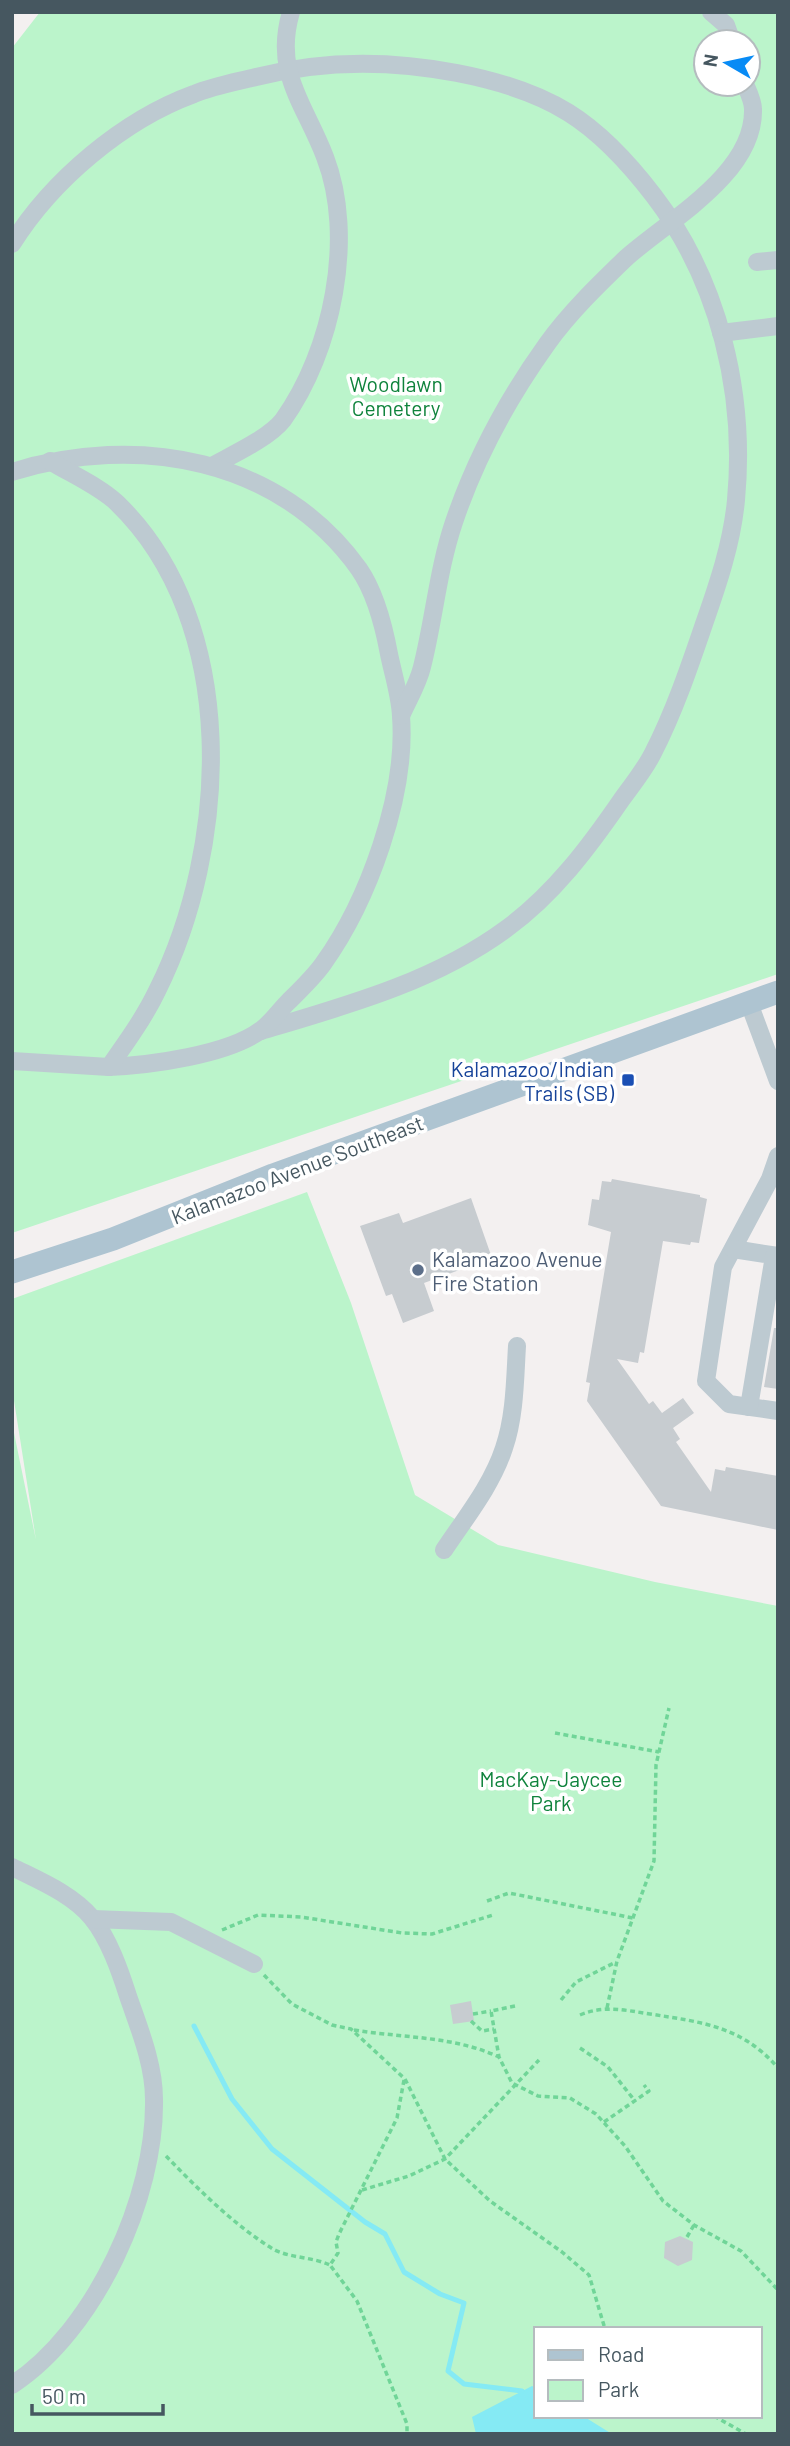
<svg xmlns="http://www.w3.org/2000/svg" width="790" height="2446" viewBox="0 0 790 2446" font-family="Barlow,sans-serif">
<style>
.green{fill:#bbf4cb;fill-rule:evenodd}
.water{fill:#85eaf4}
.lines{fill:none;stroke-linecap:round;stroke-linejoin:round}
.stream{stroke:#85eaf4;stroke-width:5}
.building{fill:#c7ccd0}
.path{stroke:#70d598;stroke-width:3.5;stroke-dasharray:5 3.5;stroke-linecap:butt}
.minor{stroke:#bdcad1;stroke-width:18}
.major{stroke:#aec4d1;stroke-width:23}
.transit-dot{fill:#1a4fb4;stroke:#fff;stroke-width:2.5}
.service-dot{fill:#5c6f8a;stroke:#fff;stroke-width:2.5}
.labels{text-anchor:middle;dominant-baseline:central;stroke-width:7;stroke-linejoin:round;paint-order:stroke}
.park-label{font-size:21px;fill:#0f833c;stroke:#fff}
.transit-label{font-size:21px;fill:#164399;stroke:#fff;text-anchor:end}
.street-label{font-size:21px;fill:#465760;stroke:#fff}
.service-label{font-size:21px;fill:#4e5e75;stroke:#fff;text-anchor:start}
</style>
<rect width="100%" height="100%" fill="#f3f0f0"/>
<!-- green -->
<g class="green">
<path d="M40 12H778V974L12 1233V48ZM706 42H748V84H706Z"/>
<path d="M307 1192 351 1303 415 1495 498 1545 655 1582 778 1606V2434H12V1423L36 1540 12 1388V1299ZM536 2329H760V2416H536Z"/>
</g>
<!-- water -->
<polygon class="water" points="532,2386 536,2388 536,2416 583,2416 612,2434 476,2434 472,2417"/>
<g class="lines">
<!-- stream -->
<polyline class="stream" points="194,2026 232,2099 272,2149 365,2222 385,2234 404,2272 440,2294 464,2303 448,2371 464,2384 522,2391"/>
</g>
<!-- building -->
<g class="building">
<polygon points="612,1179 700,1195 700,1197 707,1199 699,1243 691,1242 690,1245 663,1241 644,1353 640,1352 638,1363 617,1359 649,1404 653,1401 662,1413 683,1398 694,1413 673,1428 680,1439 676,1442 711,1492 715,1469 725,1471 726,1467 778,1476 778,1530 661,1506 587,1401 590,1383 586,1382 611,1232 588,1225 592,1199 599,1200 602,1181 611,1182"/>
<polygon points="471,1198 492,1258 424,1283 434,1311 403,1323 392,1294 386,1296 360,1226 399,1213 403,1223"/>
<polygon points="774,1328 778,1328 778,1389 764,1387"/>
<polygon points="471,2001 474,2021 453,2024 450,2005"/>
<polygon points="680,2236 693,2242 692,2260 678,2266 664,2258 665,2242"/>
</g>
<g class="lines">
<!-- path -->
<g class="path">
<polyline points="555,1733 659,1752"/>
<polyline points="487,1901 509,1893 633,1918"/>
<polyline points="222,1930 258,1915 301,1917 402,1933 432,1934 493,1915"/>
<polyline points="264,1975 292,2004 332,2025 351,2029 405,2079 445,2159 490,2201 562,2252 589,2275 605,2329"/>
<polyline points="561,2000 576,1982 616,1962"/>
<polyline points="515,2006 491,2011 499,2057 512,2083 538,2096 570,2098 596,2114 625,2146 663,2201 694,2225 741,2251 778,2290"/>
<polyline points="607,2008 617,1961 654,1861 656,1765 669,1708"/>
<polyline points="473,2014 491,2011"/>
<path d="M580 2015C604 2005 624 2010 650 2014 701 2022 742 2026 778 2068"/>
<polyline points="471,2021 482,2031 494,2029"/>
<path d="M354 2030C403 2038 454 2036 499 2057"/>
<polyline points="580,2048 608,2067 635,2101"/>
<polyline points="404,2080 397,2118 339,2234 336,2242 338,2253 330,2265 357,2301 407,2424 407,2434"/>
<polyline points="604,2122 649,2091 644,2085"/>
<path d="M166 2156C198 2189 234 2225 273 2249 289 2258 313 2257 330 2265"/>
<polyline points="362,2190 409,2176 445,2159 539,2060"/>
<polyline points="687,2237 694,2225"/>
<polyline points="714,2416 746,2434"/>
</g>
<!-- minor -->
<g class="minor">
<polyline points="711,12 726,25 732,42"/>
<path d="M12 244C52 180 123 120 194 94 214 86 236 82 256 77 322 60 390 60 457 73 550 91 596 120 654 196 719 281 746 393 736 500 732 543 718 584 704 624 689 668 674 712 653 753 645 769 633 784 622 799 589 847 554 894 506 929 434 982 345 1006 261 1031"/>
<polyline points="757,262 778,260"/>
<polyline points="721,333 778,326"/>
<path d="M212 466C232 455 269 438 283 420 332 352 356 237 325 157 305 104 273 73 291 12"/>
<path d="M12 472C137 433 280 458 359 569 375 592 384 627 389 654 393 674 400 695 401 716 407 795 368 901 323 964 313 978 299 991 287 1003 279 1011 271 1023 261 1030 228 1055 150 1065 109 1067"/>
<path d="M401 716C408 700 418 684 422 667 434 620 438 569 454 522 475 460 509 397 547 344 569 313 599 284 626 258 667 221 755 174 753 109 753 101 748 91 745 84"/>
<polyline points="749,1003 778,1081"/>
<path d="M12 1061 109 1067C126 1043 144 1018 157 991 229 847 241 623 117 503 99 486 71 474 50 461"/>
<polyline points="778,1156 770,1179 723,1267 706,1381 729,1404 778,1411"/>
<polyline points="733,1249 778,1256"/>
<polyline points="749,1407 774,1256"/>
<path d="M444 1550C466 1517 492 1485 504 1448 515 1416 515 1379 517 1346"/>
<path d="M12 1867C40 1881 72 1894 92 1918 109 1939 120 1971 128 1996 139 2028 154 2064 154 2099 156 2196 96 2330 12 2385"/>
<polyline points="93,1919 171,1922 254,1964"/>
</g>
<!-- major -->
<polyline class="major" points="12,1272 113,1239 273,1175 778,992"/>
</g>
<!-- markers -->
<rect class="transit-dot" x="621" y="1073" width="14" height="14" rx="3.5"/>
<circle class="service-dot" cx="418" cy="1270" r="7"/>
<g class="labels">
<!-- park labels -->
<g class="park-label">
<text x="396" y="383">Woodlawn<tspan x="396" dy="24">Cemetery</tspan></text>
<text x="551" y="1778">MacKay-Jaycee<tspan x="551" dy="24">Park</tspan></text>
</g>
<!-- transit labels -->
<g class="transit-label">
<text x="614" y="1068">Kalamazoo/Indian<tspan x="614" dy="24">Trails (SB)</tspan></text>
</g>
<!-- street labels -->
<g class="street-label">
<text transform="translate(297 1169) rotate(-21)">Kalamazoo Avenue Southeast</text>
</g>
<!-- service labels -->
<g class="service-label">
<text x="432" y="1258">Kalamazoo Avenue<tspan x="432" dy="24">Fire Station</tspan></text>
</g>
</g>
<!-- border -->
<rect width="790" height="2446" fill="none" stroke="#465760" stroke-width="28"/>
<!-- legend -->
<rect x="534" y="2327" width="228" height="91" fill="#ffffff" stroke="#b5bcbf" stroke-width="2"/>
<rect x="548" y="2350" width="35" height="10" fill="#aec4d1" stroke="#b5bcbf" stroke-width="2"/>
<text x="598" y="2362" font-size="21" fill="#465760">Road</text>
<rect x="548" y="2380" width="35" height="21" fill="#bbf4cb" stroke="#b5bcbf" stroke-width="2"/>
<text x="598" y="2397" font-size="21" fill="#465760">Park</text>
<!-- north arrow -->
<g transform="translate(727 63) rotate(279)"><circle r="33" fill="#ffffff" stroke="#b5bcbf" stroke-width="2"/>
<path d="M0-5L12 26L0 18L-12 26Z" fill="#088bf5"/>
<text y="-10" font-size="19" font-weight="bold" text-anchor="middle" fill="#465760">N</text>
</g>
<!-- scale -->
<path d="M32 2404v10h131v-10" fill="none" stroke="#465760" stroke-width="3.5"/>
<text x="42" y="2404" font-size="21" fill="#465760" stroke="#ffffff" stroke-width="5" paint-order="stroke">50 m</text>
</svg>
